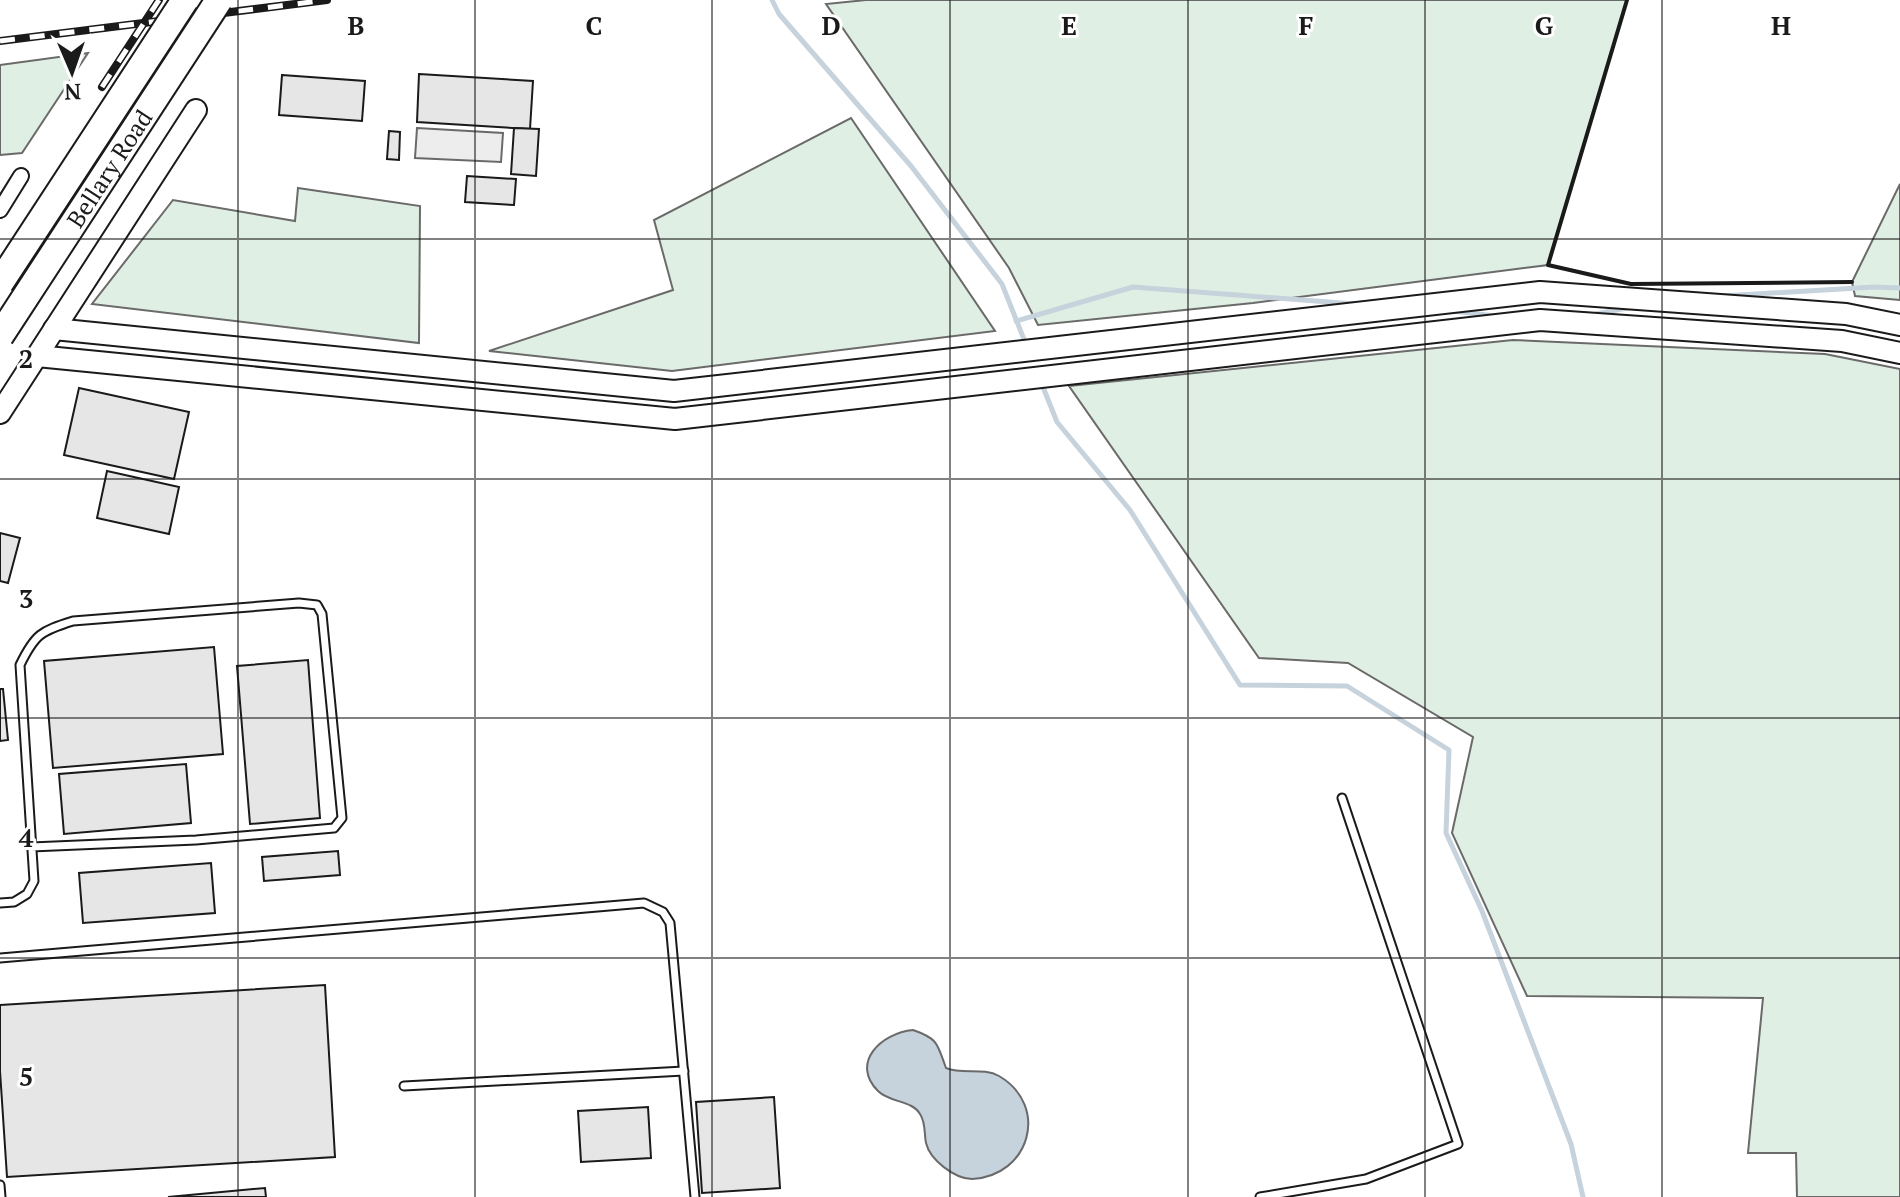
<svg xmlns="http://www.w3.org/2000/svg" width="1900" height="1197" viewBox="0 0 1900 1197" font-family="'PT Serif',serif">
<style>
.green{fill:#e0efe3;stroke:#6a6a6a;stroke-width:2}
.parking{fill:#ededed;stroke:#6a6a6a;stroke-width:2}
.water{fill:#c6d2dc;stroke:#6a6a6a;stroke-width:2}
.lines{fill:none;stroke-linecap:round;stroke-linejoin:round}
.stream{stroke:#c6d2dc;stroke-width:5}
.building{fill:#e6e6e6;stroke:#1a1a1a;stroke-width:2}
.lane-casing{stroke:#1a1a1a;stroke-width:11}
.street-casing{stroke:#1a1a1a;stroke-width:18}
.secondary-casing{stroke:#1a1a1a;stroke-width:24}
.lane{stroke:#fff;stroke-width:7}
.street{stroke:#fff;stroke-width:14}
.secondary{stroke:#fff;stroke-width:20}
.rail-casing{stroke:#1a1a1a;stroke-width:8}
.rail{stroke:#fff;stroke-width:5;stroke-dasharray:15;stroke-linecap:butt}
.highway-bridge-casing{stroke:#1a1a1a;stroke-width:30;stroke-linecap:butt}
.highway-bridge{stroke:#fff;stroke-width:26}
.wall{stroke:#1a1a1a;stroke-width:4}
.grid{fill:none;stroke:#1a1a1a;stroke-width:2;stroke-opacity:0.55}
.labels{text-anchor:middle;dominant-baseline:central;stroke-width:6;stroke-linejoin:round;paint-order:stroke}
.street-label{font-size:24px;fill:#1a1a1a;stroke:#fff}
.grid-label{font-size:26px;text-anchor:middle;font-weight:bold;fill:#1a1a1a;stroke:#fff;stroke-width:6;stroke-linejoin:round;paint-order:stroke}
</style>
<rect width="100%" height="100%" fill="#fff"/>
<!-- green -->
<g class="green">
<polygon points="866,0 1627,0 1548,265 1253,303 1038,325 1009,268 826,4"/>
<polygon points="88,53 22,153 0,155 0,65"/>
<polygon points="851,118 995,331 672,371 489,351 673,290 654,220"/>
<polygon points="1900,184 1900,300 1855,296 1852,282"/>
<polygon points="298,188 420,206 419,343 92,304 173,200 295,221"/>
<polygon points="1513,340 1825,354 1900,369 1900,1197 1797,1197 1796,1153 1748,1153 1763,998 1527,996 1452,833 1473,737 1348,663 1259,658 1069,386"/>
</g>
<!-- parking -->
<polygon class="parking" points="417,128 503,133 501,162 415,158"/>
<!-- water -->
<path class="water" d="M913 1030C939 1039 937 1044 946 1068 963 1075 983 1067 999 1076 1050 1106 1030 1176 972 1179 955 1179 930 1160 926 1143 924 1134 926 1123 920 1114 912 1100 890 1103 878 1091 850 1063 881 1033 913 1030Z"/>
<g class="lines">
<!-- stream -->
<g class="stream">
<polyline points="772,0 779,14 911,166 1002,284 1027,347"/>
<polyline points="1721,296 1874,287 1900,288"/>
<polyline points="1453,311 1495,316"/>
<polyline points="1591,315 1632,307"/>
<polyline points="1016,321 1133,287 1355,304"/>
<polyline points="1041,382 1057,422 1130,510 1240,685 1347,686 1449,750 1446,833 1482,911 1571,1144 1583,1197"/>
</g>
</g>
<!-- building -->
<g class="building">
<polygon points="419,74 533,81 530,129 417,122"/>
<polygon points="282,75 365,81 362,121 279,115"/>
<polygon points="514,128 539,129 536,176 511,174"/>
<polygon points="389,131 400,132 399,160 387,159"/>
<polygon points="467,176 516,179 514,205 465,202"/>
<polygon points="79,388 189,412 174,479 64,455"/>
<polygon points="107,471 179,487 169,534 97,518"/>
<polygon points="0,533 20,538 8,583 0,581"/>
<polygon points="214,647 223,754 53,768 44,661"/>
<polygon points="308,660 320,818 250,824 237,666"/>
<polygon points="0,689 3,689 8,740 0,741"/>
<polygon points="186,764 191,823 64,834 59,774"/>
<polygon points="338,851 340,875 264,881 262,857"/>
<polygon points="211,863 215,913 83,923 79,873"/>
<polygon points="325,985 335,1157 7,1177 0,1071 0,1005"/>
<polygon points="774,1097 780,1188 702,1193 696,1102"/>
<polygon points="648,1107 651,1158 581,1162 578,1111"/>
<polygon points="265,1188 266,1197 168,1197"/>
</g>
<g class="lines">
<!-- lane casing -->
<g class="lane-casing">
<g id="lane">
<path d="M0 903 14 902 27 894 34 881 20 665C35 634 41 631 73 621L299 603 317 605 322 614 342 818 334 828 196 840 31 847"/>
<polyline points="0,958 644,903 663,912 670,923 695,1197"/>
<polyline points="404,1086 684,1071"/>
<polyline points="0,1185 1,1197"/>
<polyline points="1260,1197 1366,1179 1458,1144 1342,798"/>
</g>
</g>
<!-- street casing -->
<g class="street-casing">
<polyline id="street" points="0,210 21,176"/>
</g>
<!-- secondary casing -->
<g class="secondary-casing">
<g id="secondary">
<polyline points="54,329 674,391 1540,292 1846,314 1900,325"/>
<polyline points="37,356 675,419 1540,320 1842,341 1900,353"/>
<polyline points="0,413 196,110"/>
</g>
</g>
<!-- lane -->
<use href="#lane" class="lane"/>
<!-- street -->
<use href="#street" class="street"/>
<!-- secondary -->
<use href="#secondary" class="secondary"/>
<!-- rail casing -->
<g class="rail-casing">
<g id="rail">
<polyline points="0,41 327,0"/>
<polyline points="102,87 159,0"/>
<polyline points="0,264 174,0"/>
</g>
</g>
<!-- rail -->
<use href="#rail" class="rail"/>
<!-- highway-bridge casing -->
<g class="highway-bridge-casing">
<g id="highway-bridge">
<polyline points="0,283 185,0"/>
<path id="s1" d="M0 336 219 0"/>
</g>
</g>
<!-- highway-bridge -->
<use href="#highway-bridge" class="highway-bridge"/>
<!-- wall -->
<polyline class="wall" points="1627,0 1548,265 1631,284 1852,282"/>
</g>
<!-- grid -->
<path class="grid" d="M238 0V1197M475 0V1197M712 0V1197M950 0V1197M1188 0V1197M1425 0V1197M1662 0V1197M0 239H1900M0 479H1900M0 718H1900M0 958H1900"/>
<g class="labels">
<!-- street labels -->
<g class="street-label">
<text stroke="none"><textPath href="#s1" startOffset="200">Bellary Road</textPath></text>
</g>
</g>
<g class="grid-label">
<text x="356" y="35">B</text>
<text x="594" y="35">C</text>
<text x="831" y="35">D</text>
<text x="1069" y="35">E</text>
<text x="1306" y="35">F</text>
<text x="1544" y="35">G</text>
<text x="1781" y="35">H</text>
<text x="26" y="368">2</text>
<text x="26" y="608">3</text>
<text x="26" y="847">4</text>
<text x="26" y="1086">5</text>
</g>
<!-- north arrow -->
<g transform="translate(72 72) rotate(178)" stroke="#ffffff" stroke-width="6" paint-order="stroke">
<path d="M0-6L14 30L0 20L-14 30Z" fill="#1a1a1a"/>
<text y="-12" font-size="22" font-weight="bold" text-anchor="middle" fill="#1a1a1a">N</text>
</g>
</svg>
